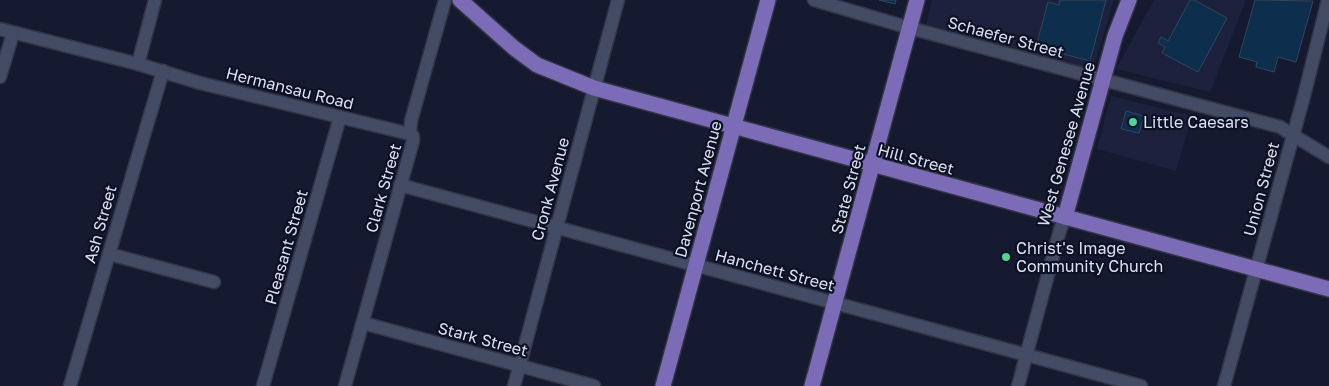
<svg xmlns="http://www.w3.org/2000/svg" width="1329" height="386" viewBox="0 0 1329 386" font-family="'Golos Text',sans-serif">
<style>
.built{fill:#1c223e}
.building{fill:#0e2e4d;stroke:#32455a}
.lines{fill:none;stroke-linecap:round;stroke-linejoin:round}
.minor-casing{stroke:#333547;stroke-width:15}
.major-casing{stroke:#333547;stroke-width:18}
.minor{stroke:#444b64;stroke-width:12}
.major{stroke:#7c6cb7;stroke-width:15}
.poi-dot{fill:#4fd399;stroke:#0c1125;stroke-width:2}
.labels{text-anchor:middle;dominant-baseline:central;stroke-width:4.5;stroke-linejoin:round;paint-order:stroke}
.street-label{font-size:16px;fill:#dbe0ef;stroke:#0c1125}
.poi-label{font-size:16px;fill:#dbe0ef;stroke:#0c1125;text-anchor:start}
</style>
<rect width="100%" height="100%" fill="#151a30"/>
<!-- built -->
<g class="built">
<polygon points="932,0 1114,0 1093,70 926,25"/>
<polygon points="1154,0 1246,0 1210,92 1116,69"/>
<polygon points="1111,96 1192,116 1176,171 1097,149"/>
</g>
<!-- building -->
<g class="building">
<polygon points="879,0 896,0 895,4"/>
<polygon points="1060,0 1106,0 1090,61 1036,47 1048,2 1059,5"/>
<polygon points="1190,0 1194,0 1227,18 1198,72 1162,53 1165,47 1158,43 1161,37 1168,41"/>
<polygon points="1255,0 1313,1 1296,62 1278,57 1274,72 1256,67 1257,62 1239,57"/>
<polygon points="1126,111 1144,116 1139,133 1121,129"/>
</g>
<g class="lines">
<!-- minor casing -->
<g class="minor-casing">
<g id="minor">
<polyline points="814,0 910,28 1280,127 1329,157"/>
<polyline points="0,29 138,64 200,83 410,134"/>
<polyline points="138,64 155,0"/>
<polyline points="0,77 13,33"/>
<polyline points="400,185 1141,386"/>
<polyline points="109,254 214,282"/>
<polyline points="363,323 594,386"/>
<polyline points="70,386 163,71"/>
<polyline points="263,386 340,117"/>
<polyline points="345,386 413,141 413,136 410,134 411,121 445,0"/>
<polyline points="514,386 618,0"/>
<polyline points="1018,386 1060,230 1065,217"/>
<polyline points="1224,386 1304,96 1328,0"/>
</g>
</g>
<!-- major casing -->
<g class="major-casing">
<g id="major">
<polyline points="460,0 514,48 537,65 594,88 1329,289"/>
<polyline points="1065,217 1115,36 1129,0"/>
<polyline points="663,386 768,0"/>
<polyline points="812,386 917,0"/>
</g>
</g>
<!-- minor -->
<use href="#minor" class="minor"/>
<!-- major -->
<use href="#major" class="major"/>
</g>
<!-- markers -->
<g class="poi-dot">
<circle cx="1133" cy="122" r="5"/>
<circle cx="1006" cy="257" r="5"/>
</g>
<g class="labels">
<!-- street labels -->
<g class="street-label">
<text transform="translate(1006 37) rotate(15)">Schaefer Street</text>
<text transform="translate(290 88) rotate(14)">Hermansau Road</text>
<text transform="translate(1066 144) rotate(-74)">West Genesee Avenue</text>
<text transform="translate(916 159) rotate(15)">Hill Street</text>
<text transform="translate(383 188) rotate(-74)">Clark Street</text>
<text transform="translate(550 189) rotate(-75)">Cronk Avenue</text>
<text transform="translate(698 189) rotate(-75)">Davenport Avenue</text>
<text transform="translate(848 189) rotate(-75)">State Street</text>
<text transform="translate(1261 189) rotate(-75)">Union Street</text>
<text transform="translate(100 224) rotate(-74)">Ash Street</text>
<text transform="translate(286 247) rotate(-74)">Pleasant Street</text>
<text transform="translate(775 270) rotate(15)">Hanchett Street</text>
<text transform="translate(483 339) rotate(15)">Stark Street</text>
</g>
<!-- poi labels -->
<g class="poi-label">
<text x="1143" y="122">Little Caesars</text>
<text x="1016" y="248">Christ's Image<tspan x="1016" dy="18">Community Church</tspan></text>
</g>
</g>
</svg>
